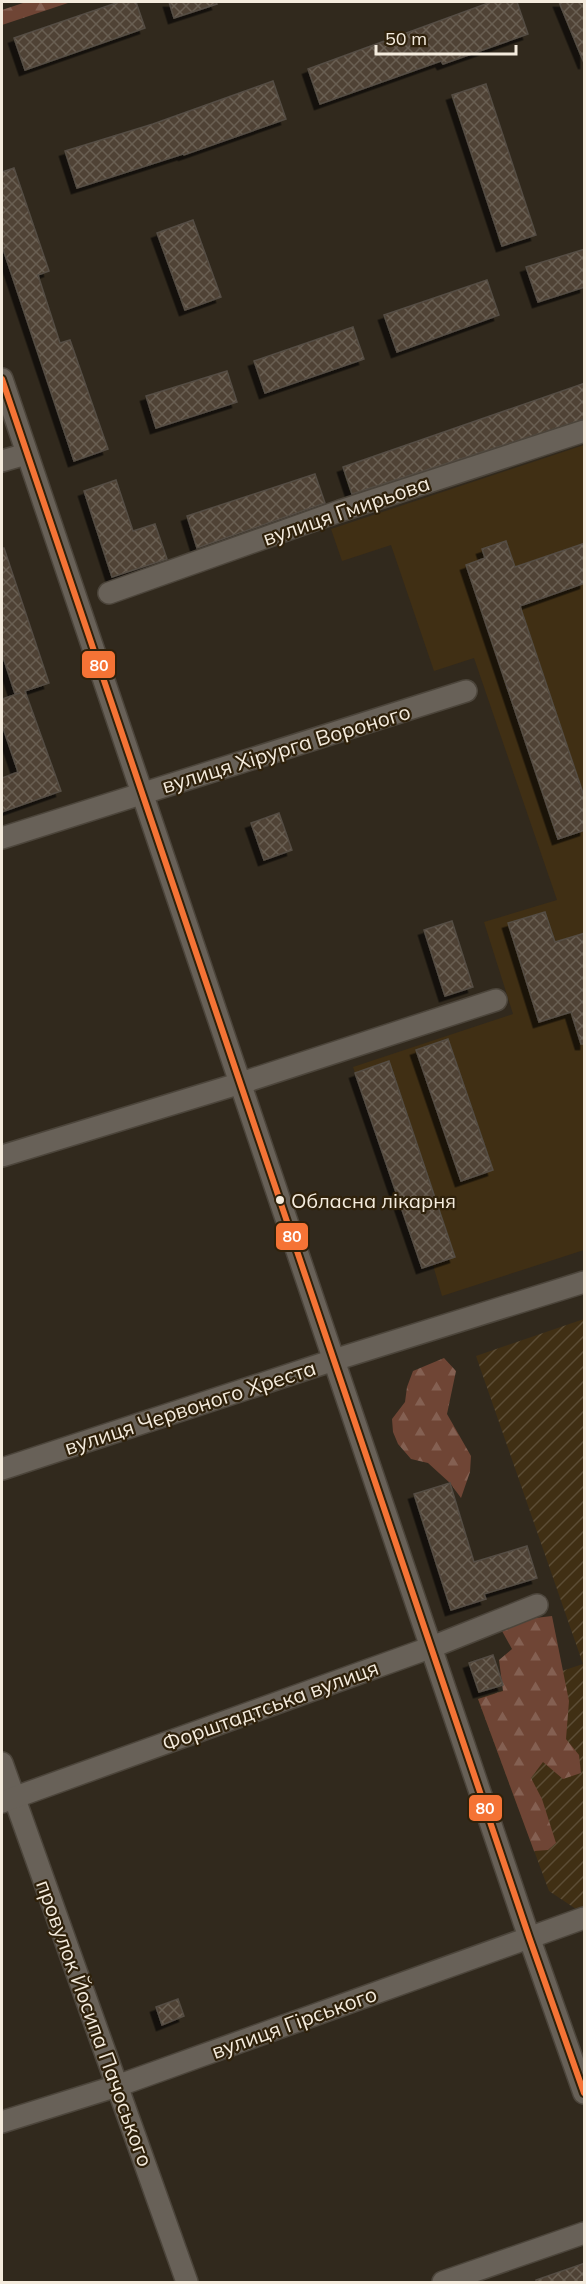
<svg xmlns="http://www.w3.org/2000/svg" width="586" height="2284" viewBox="0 0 586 2284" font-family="Mulish,sans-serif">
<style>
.built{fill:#402f14}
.industrial{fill:url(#industrial-furrows)}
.forest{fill:url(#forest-firs)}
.building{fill:url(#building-cross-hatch);stroke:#554d44;stroke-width:1.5;filter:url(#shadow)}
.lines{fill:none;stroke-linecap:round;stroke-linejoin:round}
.minor-casing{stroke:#4c453b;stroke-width:24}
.minor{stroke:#686158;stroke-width:21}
.bus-1-casing{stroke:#2f210b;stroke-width:10}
.bus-1{stroke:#f57335;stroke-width:6}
.bus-dot{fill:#f4ebdd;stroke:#2f210b;stroke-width:2}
.labels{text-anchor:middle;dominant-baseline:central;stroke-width:4.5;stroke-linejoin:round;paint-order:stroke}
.bus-label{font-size:20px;fill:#f4ebdd;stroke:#2f210b;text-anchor:start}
.street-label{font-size:21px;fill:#f4ebdd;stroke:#2f210b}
.line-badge{stroke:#2f210b;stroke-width:2}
.badge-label{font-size:16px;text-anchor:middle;font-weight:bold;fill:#fff}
</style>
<defs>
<pattern id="industrial-furrows" width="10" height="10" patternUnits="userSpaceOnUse" patternTransform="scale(1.5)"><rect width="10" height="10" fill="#402f14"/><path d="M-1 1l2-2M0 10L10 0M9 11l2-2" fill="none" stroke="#5c4d36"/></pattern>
<pattern id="forest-firs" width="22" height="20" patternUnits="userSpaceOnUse" patternTransform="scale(1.5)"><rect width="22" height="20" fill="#6f4535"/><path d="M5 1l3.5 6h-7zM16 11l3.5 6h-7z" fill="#846052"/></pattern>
<pattern id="building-cross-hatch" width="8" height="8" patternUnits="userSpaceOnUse" patternTransform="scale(1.5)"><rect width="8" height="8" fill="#4f4335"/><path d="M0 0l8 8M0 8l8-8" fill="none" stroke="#695e52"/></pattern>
<filter id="shadow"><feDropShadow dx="-5.5" dy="5.5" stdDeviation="0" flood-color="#0009"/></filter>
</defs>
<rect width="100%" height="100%" fill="#31291d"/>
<!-- built -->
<polygon class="built" points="584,445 584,1250 442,1296 433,1265 422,1268 353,1067 513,1014 484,922 557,900 474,658 434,671 391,545 342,561 331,529"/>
<!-- industrial -->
<polygon class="industrial" points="584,1319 584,1906 576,1909 549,1891 478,1699 583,1664 476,1356"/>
<!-- forest -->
<g class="forest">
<polygon points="26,2 71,2 2,25 2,10"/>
<polygon points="444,1358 456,1371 447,1414 471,1456 470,1472 461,1498 450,1483 428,1463 411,1459 398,1444 393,1432 392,1419 405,1402 407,1387 413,1371"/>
<polygon points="552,1616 569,1701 566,1739 579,1755 581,1773 563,1779 543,1762 531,1778 542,1799 556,1843 548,1850 534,1851 478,1699 503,1691 499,1660 512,1649 502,1631 510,1621"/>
</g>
<!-- building -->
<g class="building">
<polygon points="119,2 136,2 145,28 25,70 14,38"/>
<polygon points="169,2 216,2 217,4 174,18"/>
<polygon points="491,2 517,2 528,34 443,64 441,61 320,104 308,69"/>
<polygon points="559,2 585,2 585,63 584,63"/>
<polygon points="273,81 286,119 184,155 183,154 77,188 65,151 153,124"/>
<polygon points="486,84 536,235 502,246 452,95"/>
<polygon points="14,168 49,271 38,275 60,343 70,340 108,449 74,461 2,246 2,172"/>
<polygon points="193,220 221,297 185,310 157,233"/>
<polygon points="585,249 585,287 538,302 526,267"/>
<polygon points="487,280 499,315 397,352 384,315"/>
<polygon points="353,327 364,359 265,393 254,361"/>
<polygon points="227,371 237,402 156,428 146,396"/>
<polygon points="585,383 585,419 352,494 343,467"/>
<polygon points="315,474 325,503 197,548 187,516"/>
<polygon points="116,480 133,531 155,524 167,559 112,577 84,491"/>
<polygon points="506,541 515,567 585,543 585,583 520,606 585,799 585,830 558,839 466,565 485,558 482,549"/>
<polygon points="2,548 4,548 49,683 25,691 61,791 2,812 2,778 18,772 2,725 2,699 20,693 15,694 2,654"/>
<polygon points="279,813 292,850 264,860 251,823"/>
<polygon points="545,912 555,942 585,933 585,1044 581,1044 571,1012 539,1022 508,923"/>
<polygon points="452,921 473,987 445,996 424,930"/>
<polygon points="448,1039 493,1170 461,1181 416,1050"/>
<polygon points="389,1061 455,1257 422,1268 355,1073"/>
<polygon points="450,1483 474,1562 527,1546 537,1578 484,1594 486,1599 451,1610 414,1494"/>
<polygon points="493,1655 503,1685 479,1692 469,1663"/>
<polygon points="178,1999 184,2016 162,2025 156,2007"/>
<polygon points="585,2263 585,2283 536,2283 536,2280"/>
</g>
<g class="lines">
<!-- minor casing -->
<g class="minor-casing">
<g id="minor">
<polyline points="2,379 529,1937 584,2093"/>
<polyline points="2,461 26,454"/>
<polyline points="109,593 340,511 584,431"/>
<polyline points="2,838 466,691"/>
<polyline points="2,1156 241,1083 496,1000"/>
<polyline points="2,1469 334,1360 584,1282"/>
<polyline points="2,1763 187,2282"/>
<polyline points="2,1802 432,1647 537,1605"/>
<polyline points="2,2122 117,2086 584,1918"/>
<polyline points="443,2282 584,2233"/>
</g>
</g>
<!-- minor -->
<use href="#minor" class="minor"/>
<!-- bus-1 casing -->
<g class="bus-1-casing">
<polyline id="bus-1" points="2,379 529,1937 584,2093"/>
</g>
<!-- bus-1 -->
<use href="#bus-1" class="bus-1"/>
</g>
<!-- markers -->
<circle class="bus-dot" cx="280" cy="1200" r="5"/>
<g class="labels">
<!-- bus labels -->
<g class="bus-label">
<text x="291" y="1200">Обласна лікарня</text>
</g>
<!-- street labels -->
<g class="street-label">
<text transform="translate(346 510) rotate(-19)">вулиця Гмирьова</text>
<text transform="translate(286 748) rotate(-17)">вулиця Хірурга Вороного</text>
<text transform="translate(190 1407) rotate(-18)">вулиця Червоного Хреста</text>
<text transform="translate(270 1705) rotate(-20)">Форштадтська вулиця</text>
<text transform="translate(294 2022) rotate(-20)">вулиця Гірського</text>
<text transform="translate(95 2023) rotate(70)">провулок Йосипа Пачоського</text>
</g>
</g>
<g class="line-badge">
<rect x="81" y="650" width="35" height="29" rx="6" fill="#f57335"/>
<rect x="275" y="1222" width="34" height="29" rx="6" fill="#f57335"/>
<rect x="468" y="1794" width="35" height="28" rx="6" fill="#f57335"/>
</g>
<g class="badge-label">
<text x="99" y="671">80</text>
<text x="292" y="1242">80</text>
<text x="485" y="1814">80</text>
</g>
<!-- border -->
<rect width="586" height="2284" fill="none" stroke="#f4ebdd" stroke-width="6"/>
<!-- scale -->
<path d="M376 45v9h140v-9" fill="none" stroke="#f4ebdd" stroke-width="3"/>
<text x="385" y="45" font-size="18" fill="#f4ebdd" stroke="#2f210b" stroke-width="4.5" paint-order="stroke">50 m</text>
</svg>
